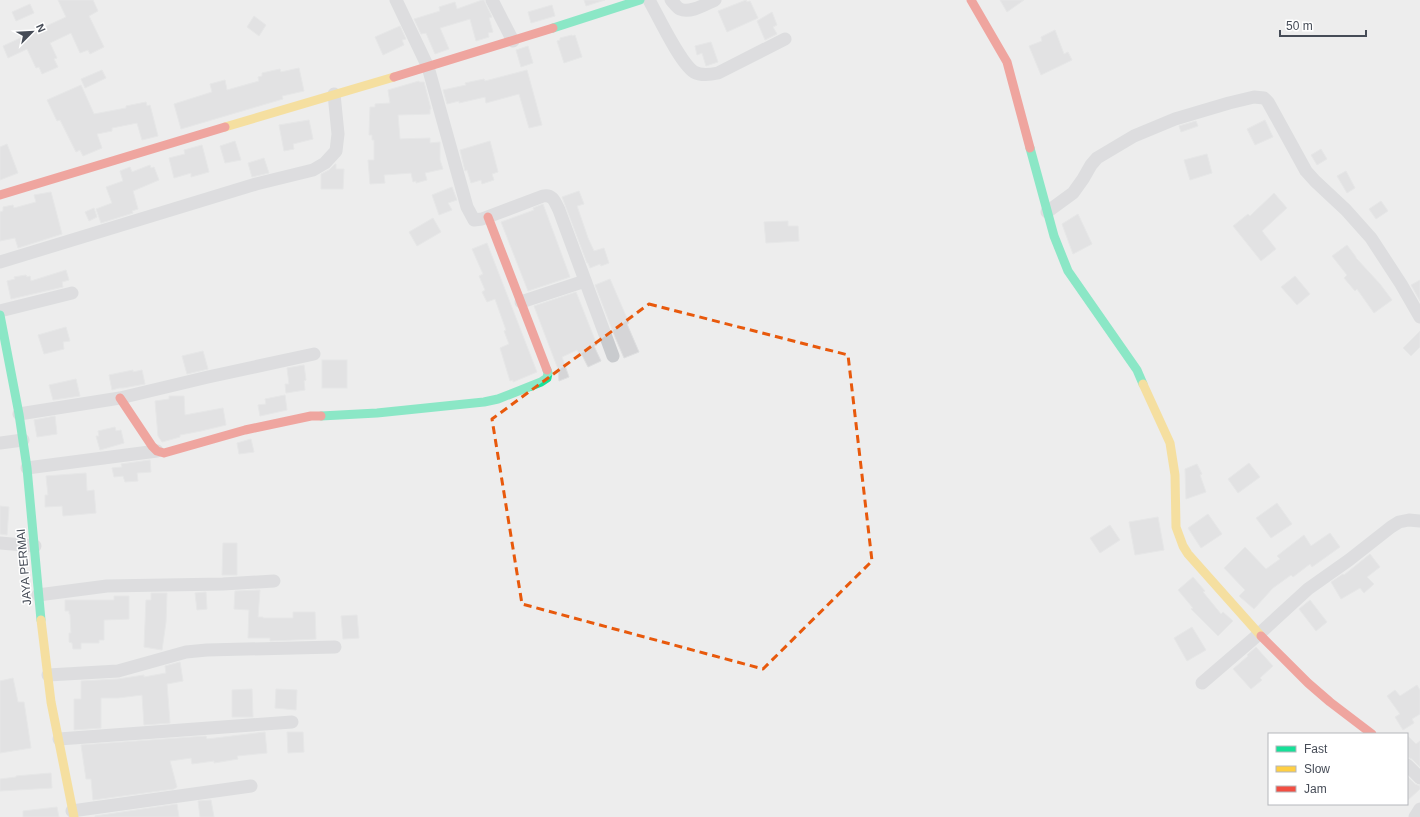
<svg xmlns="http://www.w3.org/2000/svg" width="1420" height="817" viewBox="0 0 1420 817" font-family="Arial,sans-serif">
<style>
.building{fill:#d5d5d7;stroke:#dedfe0}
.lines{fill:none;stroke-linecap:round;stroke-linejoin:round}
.street{stroke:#c9cbce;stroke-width:13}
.fast{stroke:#16e098;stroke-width:9}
.slow{stroke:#ffcf43;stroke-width:9}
.jam{stroke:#f24e42;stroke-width:9}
.marked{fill:none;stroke:#e8590c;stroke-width:3;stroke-dasharray:8 5;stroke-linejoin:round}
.labels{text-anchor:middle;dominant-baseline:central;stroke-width:3;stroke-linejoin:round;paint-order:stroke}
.street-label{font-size:12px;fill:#464c57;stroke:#fff}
</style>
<rect width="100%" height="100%" fill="#ededed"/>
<!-- building -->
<g class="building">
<polygon points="58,0 93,0 98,11 89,16 104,47 90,54 88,50 80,53 71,33 50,43 57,58 54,59 58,67 42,74 39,67 36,68 27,49 8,58 3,46 66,17"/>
<polygon points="482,0 484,0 492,17 489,18 493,32 488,33 489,37 476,41 470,19 440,28 449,49 435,54 426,33 421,34 414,19 440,11 439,7 455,2 457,9"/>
<polygon points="584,0 605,0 586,6"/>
<polygon points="746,0 747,2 750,1 758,18 727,32 718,11"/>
<polygon points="1000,0 1024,0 1007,12"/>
<polygon points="30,4 34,13 16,21 12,12"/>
<polygon points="552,5 555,16 531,23 528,12"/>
<polygon points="772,12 777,25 773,27 777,34 765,40 757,21"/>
<polygon points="254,16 266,25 259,36 247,27"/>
<polygon points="400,26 406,39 402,40 404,45 383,55 375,37"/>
<polygon points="1055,30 1064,54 1068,52 1072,60 1041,75 1029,46 1042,41 1041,37"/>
<polygon points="572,35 572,36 575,35 582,57 564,63 557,41 560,40 560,38"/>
<polygon points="711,42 718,62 706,66 702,53 697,55 695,46"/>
<polygon points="528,46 533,63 521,67 516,50"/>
<polygon points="299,68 304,91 282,96 283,99 181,129 174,104 212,92 210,84 225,80 227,90 259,81 258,77 262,76 262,73 280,69 281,72"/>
<polygon points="102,70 106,78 85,88 81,79"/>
<polygon points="527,70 542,125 529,128 519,94 486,103 485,97 459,103 459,101 447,104 443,90 466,85 465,83 484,79 485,81"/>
<polygon points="419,81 419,82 424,82 431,109 430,109 430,114 398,115 400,139 430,138 430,143 440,142 440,160 443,169 425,173 427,180 416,183 416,181 413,182 411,173 384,175 385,183 370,184 368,160 374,160 374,140 372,140 372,135 369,135 370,107 375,107 375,104 390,103 388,90"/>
<polygon points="81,85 94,114 126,108 126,106 146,102 147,106 150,105 158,136 142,140 137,123 112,128 112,131 97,134 102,148 83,156 80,150 76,152 60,120 57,121 47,100"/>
<polygon points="309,120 313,139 293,144 294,149 284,151 279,125"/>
<polygon points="1265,120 1273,137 1255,145 1247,129"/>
<polygon points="1196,121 1198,126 1181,132 1179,126"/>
<polygon points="235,141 241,160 225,163 220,146"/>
<polygon points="490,141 498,172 492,174 494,180 482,184 481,180 471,183 467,170 465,171 460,150"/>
<polygon points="7,144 18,173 0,180 0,147"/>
<polygon points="202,145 209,172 191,177 191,173 174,178 169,158 185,154 184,150"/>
<polygon points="1321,149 1327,159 1317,165 1311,155"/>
<polygon points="1207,154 1212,173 1190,180 1184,160"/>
<polygon points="264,158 269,173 252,177 248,163"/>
<polygon points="335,164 336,164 336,169 344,169 343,189 321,189 321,174 329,170"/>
<polygon points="150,165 151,168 154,167 159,180 133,191 138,209 132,211 133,213 101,223 96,209 112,203 106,187 123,181 120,171 130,167 132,172"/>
<polygon points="1346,171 1355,188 1347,193 1337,176"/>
<polygon points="452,187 457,200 448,203 452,210 439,215 432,195"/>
<polygon points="579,191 584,204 577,206 588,238 594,251 604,248 609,263 601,266 600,264 590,268 588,263 587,263 562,197"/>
<polygon points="51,192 62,234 18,248 15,238 0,241 0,212 3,211 3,207 13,205 14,208 36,202 34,195"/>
<polygon points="1274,193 1287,208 1262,231 1276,249 1261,261 1233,226 1248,214 1250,216"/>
<polygon points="1381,201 1388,211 1376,219 1369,209"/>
<polygon points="543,204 570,277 528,291 501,222 534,210 533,208"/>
<polygon points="94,208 97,217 89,221 85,212"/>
<polygon points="1078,214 1092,244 1073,254 1062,224"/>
<polygon points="433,218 441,232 417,246 409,232"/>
<polygon points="788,221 788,226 798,226 799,241 766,243 764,222"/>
<polygon points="487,243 537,372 513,382 513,380 510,381 500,348 509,344 504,331 506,330 495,299 487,302 482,292 485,290 479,276 483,274 472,249"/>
<polygon points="1347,245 1356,257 1356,258 1380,284 1392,300 1374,313 1357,289 1355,291 1344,278 1347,275 1332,256"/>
<polygon points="66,270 69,280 62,282 63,287 11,299 7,281 15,279 14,277 26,275 27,277 30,276 31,281"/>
<polygon points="1295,276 1310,294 1297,305 1281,287"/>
<polygon points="610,279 629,323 627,324 639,352 624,358 615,337 595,285"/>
<polygon points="1420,280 1420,301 1411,285"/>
<polygon points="576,292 597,345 594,346 601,361 588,367 582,355 580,355 577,350 562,357 569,377 559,381 558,369 534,306"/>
<polygon points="66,327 70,341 63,342 64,349 44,354 38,335"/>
<polygon points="1420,331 1420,347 1411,356 1403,348"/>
<polygon points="203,351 208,369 187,374 182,356"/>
<rect x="322" y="360" width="25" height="28"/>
<polygon points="304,365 306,380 304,381 305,390 286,393 285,384 289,384 287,368"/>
<polygon points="133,370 133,372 142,370 145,384 123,388 119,388 112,390 109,375"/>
<polygon points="76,379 80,396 53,400 49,385"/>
<polygon points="285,395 287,410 260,416 258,405 266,404 265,399"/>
<polygon points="169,396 184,396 185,415 223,408 226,425 201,431 180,435 180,437 162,442 158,436 155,401 169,399"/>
<polygon points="55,416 57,434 37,437 34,420"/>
<polygon points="115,427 116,431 121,430 124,443 100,450 96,436 99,436 98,431"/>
<polygon points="251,439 254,452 239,454 237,443"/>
<polygon points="150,460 151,472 137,473 138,481 125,482 123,476 114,477 112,468 122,467 121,464"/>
<polygon points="1249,463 1260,477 1238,493 1228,479"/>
<polygon points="1197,464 1202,474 1200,475 1206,492 1186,499 1185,469"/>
<polygon points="86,473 87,491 94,490 96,513 63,516 62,506 45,507 45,495 48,495 46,476"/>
<polygon points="1277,503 1292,524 1271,538 1256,518"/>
<polygon points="0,506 9,507 7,535 0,534"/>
<polygon points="1208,514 1222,534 1201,548 1188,528"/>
<polygon points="1158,517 1164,550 1135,555 1129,522"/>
<polygon points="1110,525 1120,540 1100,553 1090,538"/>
<polygon points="1330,533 1340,547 1312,567 1310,564 1293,577 1291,575 1273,588 1254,609 1239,596 1245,590 1224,568 1245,547 1266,569 1280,559 1277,556 1304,535 1311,546"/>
<polygon points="223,543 237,543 237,575 222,575"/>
<polygon points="1370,554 1380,567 1367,577 1374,584 1364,593 1360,588 1341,599 1331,582 1343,574 1344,575"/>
<polygon points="1193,577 1205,591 1203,592 1221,614 1223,612 1233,621 1218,636 1191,609 1193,608 1178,590"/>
<polygon points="260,590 258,617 263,617 263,618 293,618 293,612 315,612 316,639 270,641 270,638 248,638 249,610 234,609 235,591"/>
<polygon points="206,592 207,609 197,610 195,593"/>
<polygon points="151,593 167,593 166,622 162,650 144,647 146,600 151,600"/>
<polygon points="114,596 129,596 129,619 104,620 104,640 99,640 99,643 81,643 81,649 73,649 72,643 69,642 69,633 71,633 70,614 69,614 69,611 65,611 65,600 114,600"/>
<polygon points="1310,600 1327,622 1316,631 1299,609"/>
<polygon points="357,615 359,638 343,639 341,616"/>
<polygon points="1192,627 1206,650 1187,661 1174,638"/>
<polygon points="1256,647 1273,666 1260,678 1262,680 1251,689 1233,669 1248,656 1247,655"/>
<polygon points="180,662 183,681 167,684 170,723 144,725 142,695 118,698 101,698 101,728 74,730 74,699 81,699 81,681 118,679 144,675 144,677 166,673 165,666"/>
<polygon points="13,678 18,702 24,702 31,748 0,753 0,681"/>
<polygon points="1417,685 1420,690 1420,714 1412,719 1414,723 1403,730 1395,717 1400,714 1387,696 1395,690 1400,696"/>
<polygon points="252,689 253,717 232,717 232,690"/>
<polygon points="276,689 297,690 296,710 275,708"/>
<polygon points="265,732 267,753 237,756 238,759 214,763 214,761 192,764 191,758 170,761 177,787 174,789 93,800 91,779 86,779 81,745 206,736 207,739"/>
<polygon points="287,732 303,732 304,752 288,753"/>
<polygon points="1407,735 1416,744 1420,741 1420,767 1412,759 1407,757"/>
<polygon points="51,773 52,788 0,791 0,779 16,777 16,776"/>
<polygon points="1407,776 1415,784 1420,786 1420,789 1407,801"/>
<polygon points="211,800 214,817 200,817 198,801"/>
<polygon points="177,804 179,817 95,817 95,816"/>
<polygon points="57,807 59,817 23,817 23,811"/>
</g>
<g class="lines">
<!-- street -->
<g class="street">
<path d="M396 0 428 67 467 207 474 220 482 219 543 196C553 194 555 202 559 210L613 356"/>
<polyline points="492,0 513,41"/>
<path d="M649 0C658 16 680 63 694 72 701 76 709 75 718 73L785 39"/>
<path d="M671 0C674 3 677 8 680 9 690 14 706 4 715 0"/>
<polyline points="1047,212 1073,193 1083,179 1091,165 1097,158 1134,136 1175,119 1229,103 1254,97 1264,98 1268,102 1306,171 1315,181 1346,210 1371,238 1401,284 1420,317"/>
<polyline points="0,262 256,184 313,170 325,163 336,151 338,134 334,94"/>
<polyline points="521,302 585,281"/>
<polyline points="0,311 72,293"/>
<polyline points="19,414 120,398 208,377 314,354"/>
<polyline points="0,443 23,440"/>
<polyline points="27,468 157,451"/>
<polyline points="0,543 35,546"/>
<polyline points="38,595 107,586 223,584 274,581"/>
<polyline points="48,675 118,671 186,652 207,650 335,647"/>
<polyline points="1202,683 1259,634 1308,589 1349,560 1391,527 1399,522 1409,520 1420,521"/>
<polyline points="59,739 292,722"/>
<polyline points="1407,765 1420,778"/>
<polyline points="72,811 251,786"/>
<polyline points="1415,817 1420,809"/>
</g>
<!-- fast -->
<g class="fast">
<polyline points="553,28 640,0"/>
<polyline points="1030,148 1054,236 1068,271 1137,370 1143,384"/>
<polyline points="0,315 19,414 27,468 41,620"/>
<polyline points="321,416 377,413 484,402 498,399 541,382 547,378 548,373 547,370"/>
</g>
<!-- slow -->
<g class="slow">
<polyline points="225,127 394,77"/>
<polyline points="1143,384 1170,443 1175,475 1176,527 1183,546 1188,554 1261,636"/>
<polyline points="41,620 51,702 74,817"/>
</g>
<!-- jam -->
<g class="jam">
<polyline points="971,0 1007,62 1030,148"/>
<polyline points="394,77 553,28"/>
<polyline points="0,195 225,127"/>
<polyline points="488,217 547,370"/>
<polyline points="120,398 152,446 157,451 164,453 245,430 311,416 321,416"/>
<polyline points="1261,636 1308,683 1330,702 1372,734"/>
</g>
</g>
<!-- marked area -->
<path d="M0 0H1420V817H0ZM649 304 848 355 872 561 763 669 522 604 492 419Z" fill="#ededed" fill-opacity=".55" fill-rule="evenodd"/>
<path class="marked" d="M649 304 848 355 872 561 763 669 522 604 492 419Z"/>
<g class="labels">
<!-- street labels -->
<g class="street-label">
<text transform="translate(24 567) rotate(-95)">JAYA PERMAI</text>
</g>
</g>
<!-- legend -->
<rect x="1268" y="733" width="140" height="72" fill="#ffffff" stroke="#b5b7bc"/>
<rect x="1276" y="746" width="20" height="6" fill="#16e098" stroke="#b5b7bc"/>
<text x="1304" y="753" font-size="12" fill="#464c57">Fast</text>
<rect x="1276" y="766" width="20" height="6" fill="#ffcf43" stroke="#b5b7bc"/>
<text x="1304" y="773" font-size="12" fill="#464c57">Slow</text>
<rect x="1276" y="786" width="20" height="6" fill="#f24e42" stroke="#b5b7bc"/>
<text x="1304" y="793" font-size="12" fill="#464c57">Jam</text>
<!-- north arrow -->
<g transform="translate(32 32) rotate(66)" stroke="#ffffff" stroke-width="3" paint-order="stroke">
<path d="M0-3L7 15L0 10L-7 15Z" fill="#464c57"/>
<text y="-6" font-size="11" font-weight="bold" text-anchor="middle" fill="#464c57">N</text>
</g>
<!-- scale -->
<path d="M1280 30v6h86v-6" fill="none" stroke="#464c57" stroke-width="2"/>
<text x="1286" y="30" font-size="12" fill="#464c57" stroke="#ffffff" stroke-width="3" paint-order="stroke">50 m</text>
</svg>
